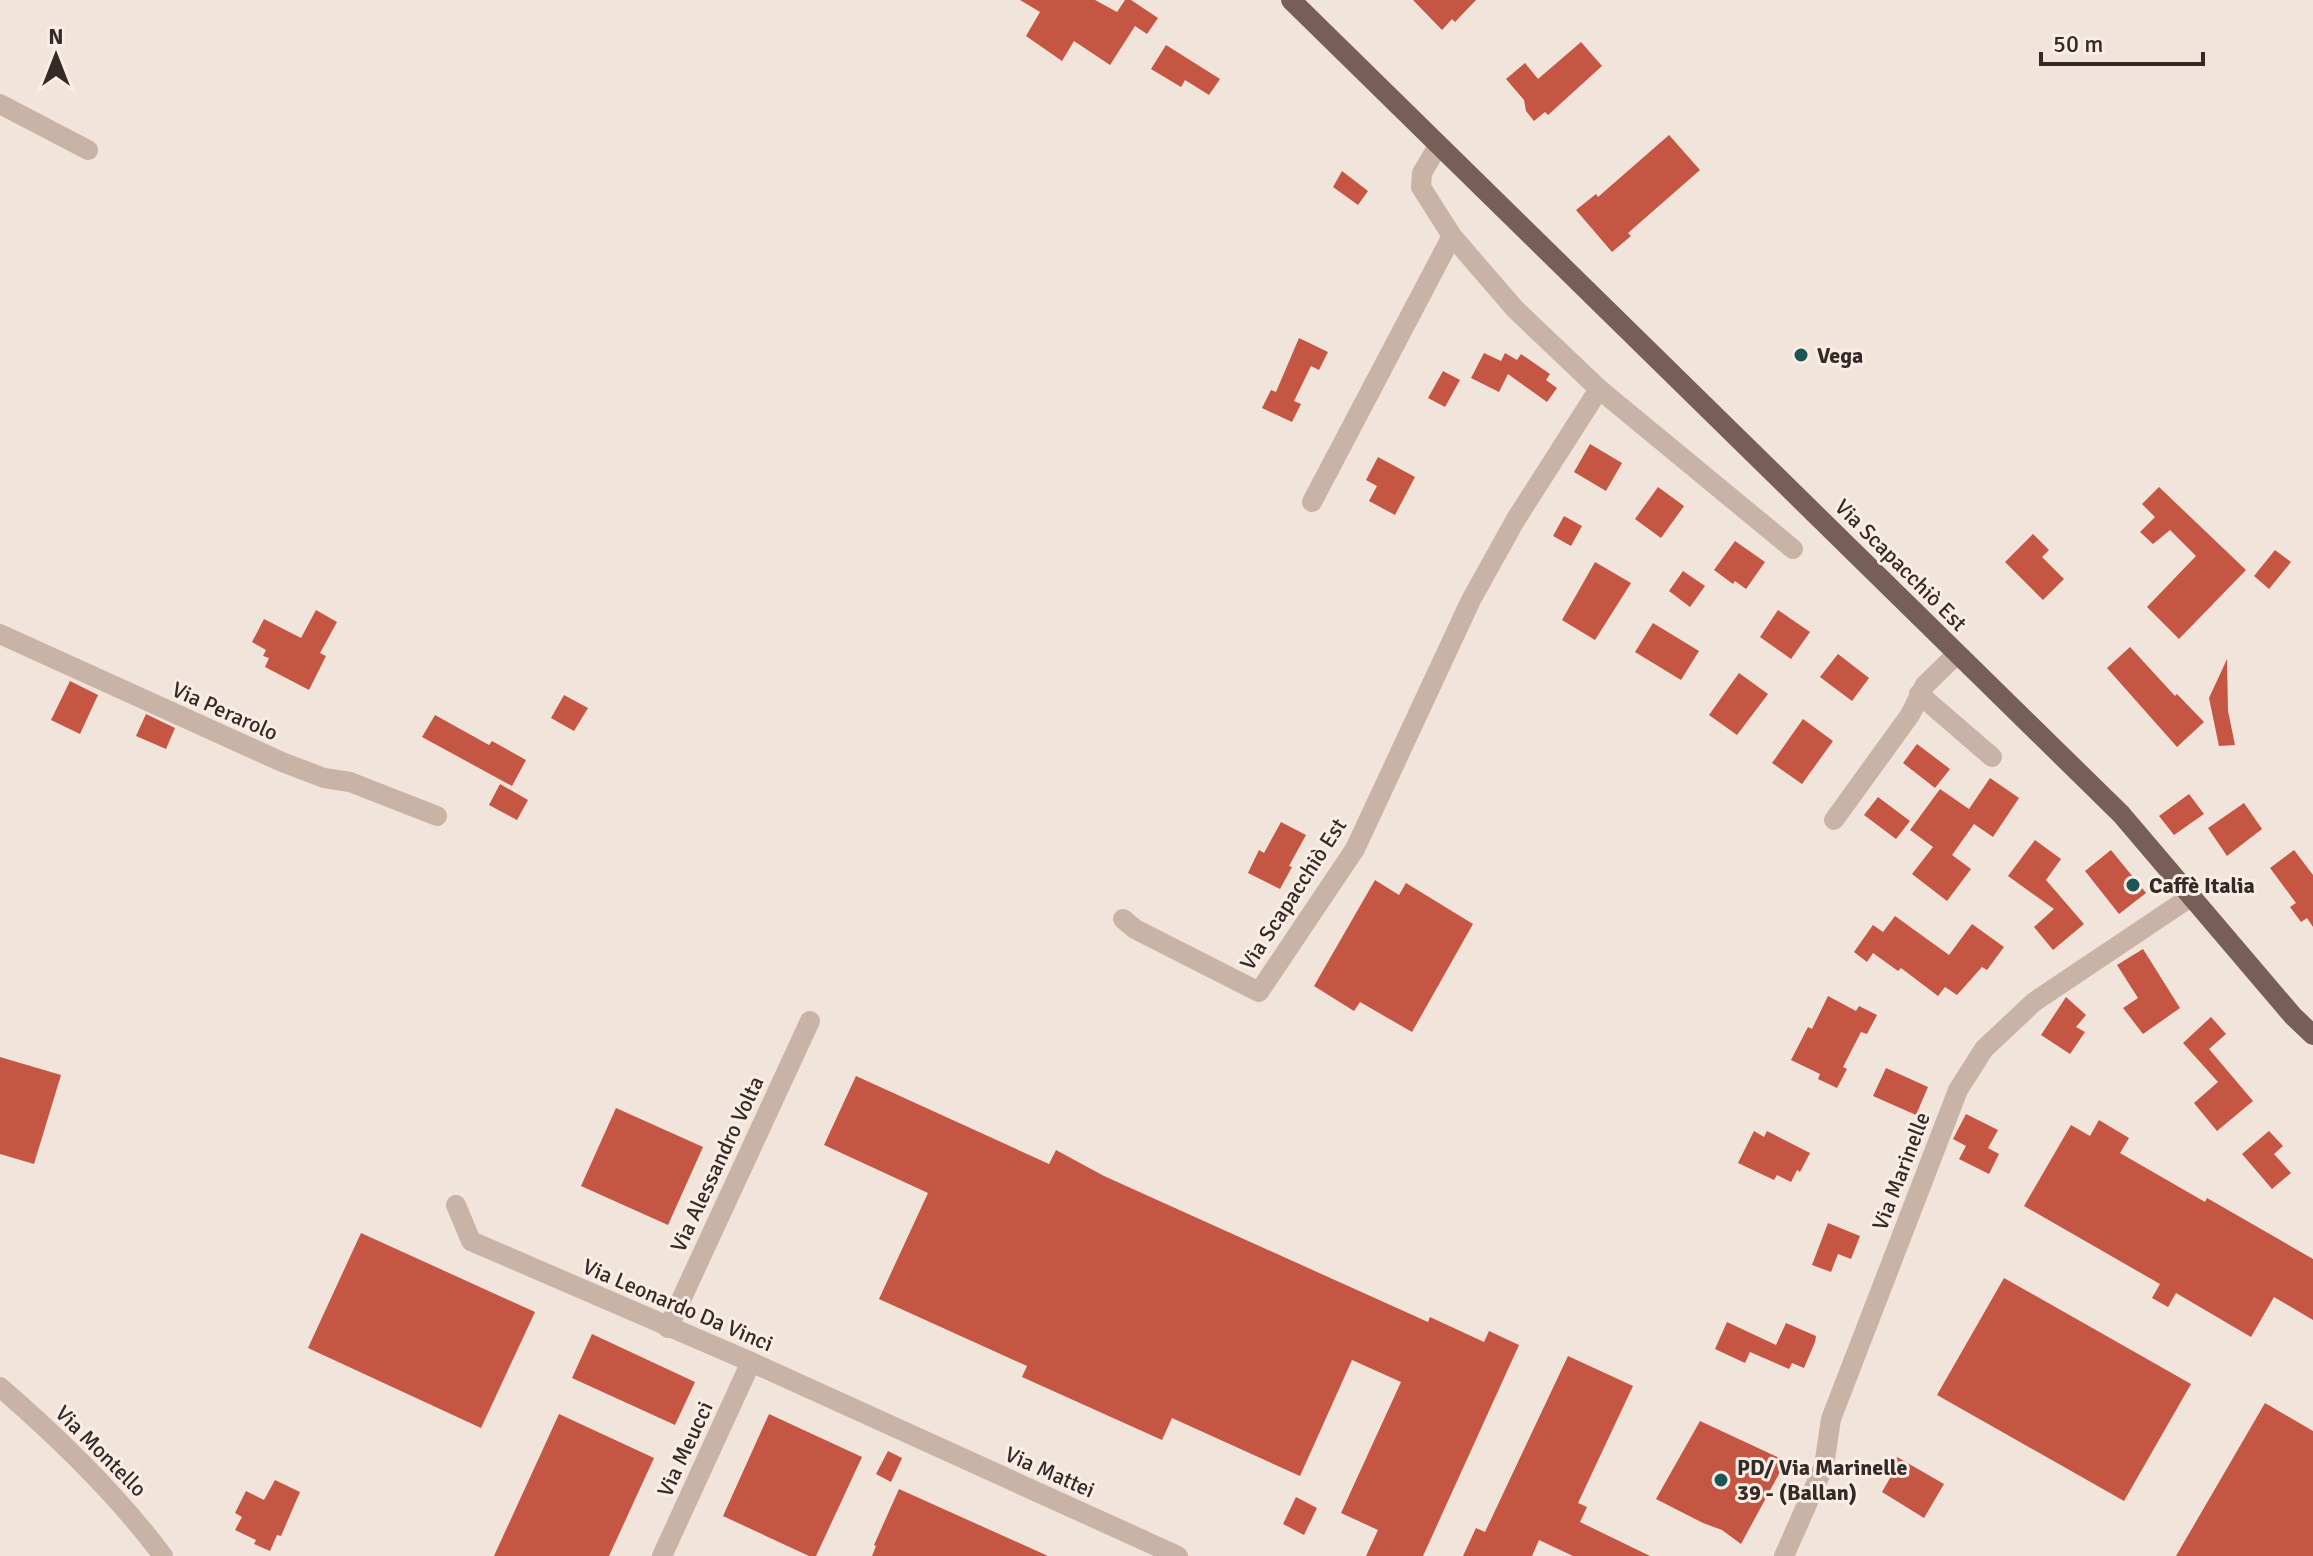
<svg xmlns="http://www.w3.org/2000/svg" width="2313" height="1556" viewBox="0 0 2313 1556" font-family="Signika,sans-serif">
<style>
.building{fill:#c55644}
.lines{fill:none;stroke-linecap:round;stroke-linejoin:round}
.minor{stroke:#c9b2a6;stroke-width:20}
.major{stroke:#775f58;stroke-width:20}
.poi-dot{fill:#1d5654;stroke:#f9eee6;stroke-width:3}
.labels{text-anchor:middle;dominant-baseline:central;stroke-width:6;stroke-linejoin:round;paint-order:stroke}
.poi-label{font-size:22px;font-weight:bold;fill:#352a27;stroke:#f9eee6;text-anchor:start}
.street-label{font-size:22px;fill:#352a27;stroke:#f9eee6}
</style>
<rect width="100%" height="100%" fill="#f1e4da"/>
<!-- building -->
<g class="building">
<polygon points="1020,0 1095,0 1117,12 1125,0 1131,0 1158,18 1147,34 1135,26 1110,65 1074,41 1062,61 1026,36 1040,12"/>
<polygon points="1413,0 1476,0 1455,22 1452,19 1442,30"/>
<polygon points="1581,42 1602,66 1548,115 1545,112 1534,121 1526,111 1524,100 1506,79 1525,63 1538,79"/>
<polygon points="1166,45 1220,79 1209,95 1185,80 1181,87 1151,69"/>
<polygon points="1669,135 1700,170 1628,233 1631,236 1612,252 1576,210 1596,194 1598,197"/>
<polygon points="1342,171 1368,191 1358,205 1333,187"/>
<polygon points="1299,338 1328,352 1319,370 1311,366 1294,401 1301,404 1292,422 1262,408 1271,390 1276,392"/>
<polygon points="1484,353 1501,361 1505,353 1517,360 1521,354 1550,374 1546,380 1557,388 1547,402 1508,374 1499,392 1471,378"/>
<polygon points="1443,371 1460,380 1445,407 1428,398"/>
<polygon points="1590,444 1622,463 1606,491 1574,472"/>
<polygon points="1378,457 1415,477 1395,515 1369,501 1377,486 1366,480"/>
<polygon points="1658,487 1684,506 1661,538 1635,519"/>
<polygon points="2159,487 2246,570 2179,639 2147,607 2196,556 2170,530 2153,544 2140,532 2155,517 2142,504"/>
<polygon points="1564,516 1582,526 1571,546 1553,536"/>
<polygon points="2033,534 2049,550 2042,557 2064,579 2043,600 2005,562"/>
<polygon points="1735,541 1765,562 1746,589 1735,581 1733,584 1714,570"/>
<polygon points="2275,550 2291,562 2269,589 2254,576"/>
<polygon points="1595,562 1631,583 1595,640 1562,620"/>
<polygon points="1683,571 1705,586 1690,607 1669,591"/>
<polygon points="316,610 337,622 320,653 326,656 309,690 265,667 269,658 263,656 266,650 252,642 264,619 301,638"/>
<polygon points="1778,610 1810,632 1791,659 1760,637"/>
<polygon points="1653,623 1699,651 1681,680 1635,652"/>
<polygon points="2130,647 2175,696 2177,694 2204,722 2177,747 2107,668"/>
<polygon points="1838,654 1869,678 1852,701 1820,677"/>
<polygon points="2227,659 2228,711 2235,745 2219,746 2209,698"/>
<polygon points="1739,673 1768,694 1737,735 1709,715"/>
<polygon points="70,681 98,695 80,734 51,720"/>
<polygon points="564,695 588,708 574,731 551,718"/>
<polygon points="146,714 175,728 166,749 136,736"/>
<polygon points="435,715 489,745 492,741 526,760 512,786 422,737"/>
<polygon points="1803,719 1833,741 1802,784 1772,763"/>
<polygon points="1917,744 1950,769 1935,788 1903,763"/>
<polygon points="1990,778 2019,798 1993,837 1974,824 1952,855 1971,869 1947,901 1912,874 1933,847 1910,830 1940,789 1969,809"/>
<polygon points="500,784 528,800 517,820 489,805"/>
<polygon points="2189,794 2204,814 2174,835 2159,816"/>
<polygon points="1878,797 1910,821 1896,839 1864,815"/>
<polygon points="2244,803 2262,829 2227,856 2208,828"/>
<polygon points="1281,822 1306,835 1289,866 1292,867 1280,889 1248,873 1259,850 1264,853"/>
<polygon points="2035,840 2061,859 2046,880 2084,924 2053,950 2034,927 2054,909 2008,876"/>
<polygon points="2111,850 2146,893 2119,914 2085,871"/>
<polygon points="2294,850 2313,875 2313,927 2307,918 2301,922 2290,907 2296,903 2270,868"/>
<polygon points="1375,880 1399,895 1406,883 1473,924 1412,1032 1360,1002 1354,1011 1314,986"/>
<polygon points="1895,916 1949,955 1972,924 2004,947 1987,970 1982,967 1957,995 1945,987 1938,996 1901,968 1898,971 1873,953 1867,962 1854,952 1873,925 1883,932"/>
<polygon points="2143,949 2180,1008 2143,1034 2123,1008 2138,998 2117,965"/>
<polygon points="1828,996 1856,1011 1859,1006 1877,1015 1867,1034 1861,1032 1843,1067 1847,1069 1837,1088 1818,1079 1820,1074 1791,1060 1808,1027 1812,1029"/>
<polygon points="2066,997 2086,1015 2076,1027 2085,1032 2070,1054 2041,1035"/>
<polygon points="2211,1017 2226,1034 2209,1049 2253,1101 2217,1131 2194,1103 2218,1082 2183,1043"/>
<polygon points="0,1057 61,1075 34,1164 0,1154"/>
<polygon points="1886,1068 1928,1087 1916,1115 1873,1096"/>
<polygon points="856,1076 1049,1164 1056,1150 1104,1176 1428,1322 1430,1317 1484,1342 1489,1331 1519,1345 1423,1556 1366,1556 1378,1530 1341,1513 1401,1382 1352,1360 1300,1476 1172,1418 1162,1440 1022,1377 1027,1366 879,1299 928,1193 824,1145"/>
<polygon points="616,1108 703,1147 668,1225 581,1186"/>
<polygon points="1966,1114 1998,1130 1988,1148 1999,1154 1989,1174 1959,1159 1966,1146 1953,1139"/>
<polygon points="2099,1120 2129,1138 2120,1153 2205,1202 2207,1198 2313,1259 2313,1320 2274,1297 2251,1337 2176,1293 2168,1307 2152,1298 2160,1284 2024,1206 2071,1125 2090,1136"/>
<polygon points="1754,1131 1764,1137 1767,1131 1810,1153 1800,1172 1797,1170 1791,1182 1777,1175 1774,1180 1738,1163"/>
<polygon points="2269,1131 2283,1146 2274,1154 2291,1173 2272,1189 2242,1154"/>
<polygon points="1828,1223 1860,1236 1851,1259 1838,1254 1831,1272 1812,1265"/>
<polygon points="361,1233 535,1312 481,1428 308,1348"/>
<polygon points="2004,1278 2191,1384 2124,1501 1937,1395"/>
<polygon points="1727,1322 1776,1345 1786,1323 1816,1336 1815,1342 1804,1368 1792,1363 1789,1369 1750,1352 1745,1363 1715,1349"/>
<polygon points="592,1334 695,1382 675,1425 572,1378"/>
<polygon points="1568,1356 1633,1386 1578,1503 1587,1507 1580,1522 1650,1556 1573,1556 1539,1540 1532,1556 1463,1556 1476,1528 1485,1532"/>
<polygon points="2265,1403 2313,1431 2313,1556 2176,1556"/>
<polygon points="559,1414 654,1458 609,1556 494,1556"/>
<polygon points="769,1414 862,1457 816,1556 809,1556 723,1516"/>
<polygon points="1700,1421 1786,1461 1741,1544 1722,1530 1703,1523 1656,1499"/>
<polygon points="888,1451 902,1458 891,1482 876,1474"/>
<polygon points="1897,1457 1944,1484 1924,1518 1882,1492 1890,1478 1886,1475"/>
<polygon points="275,1480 300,1492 281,1536 277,1535 270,1551 254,1544 256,1540 235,1530 242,1517 235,1513 246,1491 264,1500"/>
<polygon points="899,1489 1048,1556 872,1556 876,1546 874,1545"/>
<polygon points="1296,1497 1317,1508 1304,1535 1283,1524"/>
</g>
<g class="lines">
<!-- minor -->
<g class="minor">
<polyline points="0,104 88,150"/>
<polyline points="1438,146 1422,173 1421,187 1452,236 1515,309 1599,389 1793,549"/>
<polyline points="1312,502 1452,236"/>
<polyline points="0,634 282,762 324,778 350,782 437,816"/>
<polyline points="1919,694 1992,757"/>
<polyline points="1834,820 1910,715 1925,685 1957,654"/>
<polyline points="1123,919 1135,929 1259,992 1355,849 1471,600 1516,519 1599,389"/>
<polyline points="456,1205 471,1241 751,1362 1178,1556"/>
<polyline points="668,1328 810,1021"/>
<path d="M0 1387C59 1438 116 1493 163 1556"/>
<polyline points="662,1556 751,1362"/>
<polyline points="1784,1556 1824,1466 1831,1419 1958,1090 1984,1049 2034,1002 2192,896"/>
</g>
<!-- major -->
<polyline class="major" points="1291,0 2121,814 2293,1016 2313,1035"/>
</g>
<!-- markers -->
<g class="poi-dot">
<circle cx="1801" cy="355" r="8"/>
<circle cx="2133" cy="885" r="8"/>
<circle cx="1721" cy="1480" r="8"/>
</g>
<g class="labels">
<!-- poi labels -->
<g class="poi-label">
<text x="1817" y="355">Vega</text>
<text x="2149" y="885">Caffè Italia</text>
<text x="1737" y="1467">PD/ Via Marinelle<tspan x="1737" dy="25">39 - (Ballan)</tspan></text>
</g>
<!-- street labels -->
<g class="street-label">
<text transform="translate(1901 565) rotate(45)">Via Scapacchiò Est</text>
<text transform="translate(225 711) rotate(24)">Via Perarolo</text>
<text transform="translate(1293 894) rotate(-57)">Via Scapacchiò Est</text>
<text transform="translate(717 1164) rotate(-65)">Via Alessandro Volta</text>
<text transform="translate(1901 1171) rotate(-69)">Via Marinelle</text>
<text transform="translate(678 1305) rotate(23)">Via Leonardo Da Vinci</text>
<text transform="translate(685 1449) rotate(-65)">Via Meucci</text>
<text transform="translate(101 1451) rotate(45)">Via Montello</text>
<text transform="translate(1050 1472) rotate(24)">Via Mattei</text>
</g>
</g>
<!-- north arrow -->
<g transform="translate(56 56)" stroke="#f9eee6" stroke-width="6" paint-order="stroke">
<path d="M0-6L14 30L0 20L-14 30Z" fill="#352a27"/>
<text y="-12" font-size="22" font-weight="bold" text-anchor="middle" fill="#352a27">N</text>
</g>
<!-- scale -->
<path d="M2041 52v12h162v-12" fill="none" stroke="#352a27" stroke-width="4"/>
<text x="2053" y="52" font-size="24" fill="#352a27" stroke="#f9eee6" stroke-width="6" paint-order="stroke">50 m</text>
</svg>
